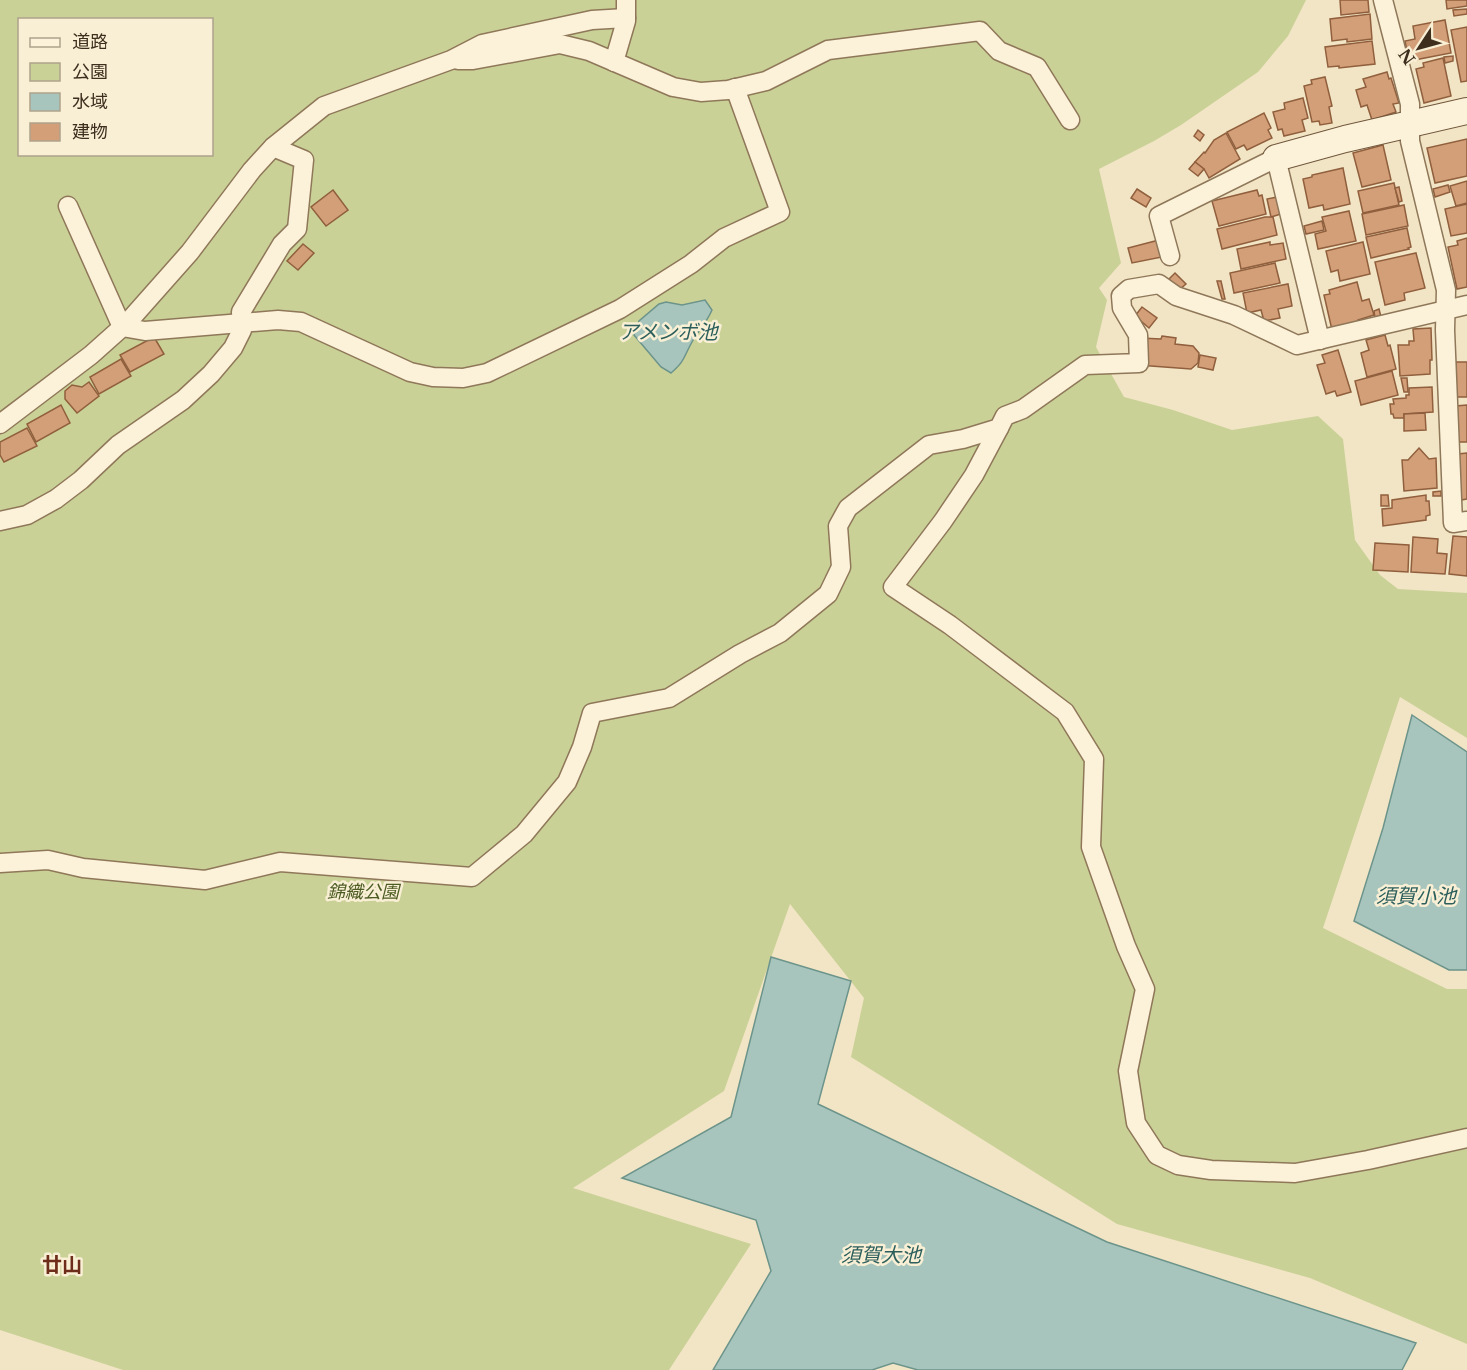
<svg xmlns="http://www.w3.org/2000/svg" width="1467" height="1370" viewBox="0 0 1467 1370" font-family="'Libre Baskerville','Noto Sans JP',serif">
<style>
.green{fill:#cad197;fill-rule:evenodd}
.water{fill:#a7c5bd;stroke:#6c948b;stroke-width:1.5}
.building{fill:#d39f78;stroke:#905f3d;stroke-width:1.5}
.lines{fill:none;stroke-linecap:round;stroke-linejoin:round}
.street-casing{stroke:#8f7759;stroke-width:21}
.secondary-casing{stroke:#71573c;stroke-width:28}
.street{stroke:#fbf2d9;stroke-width:18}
.secondary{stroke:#fbf2d9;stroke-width:26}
.labels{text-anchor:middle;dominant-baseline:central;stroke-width:5;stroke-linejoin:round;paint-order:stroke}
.park-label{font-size:18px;font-style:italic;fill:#4d5c23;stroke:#f8efd5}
.water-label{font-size:20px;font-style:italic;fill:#2c5f5c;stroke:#f8efd5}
.neighbourhood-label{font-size:20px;font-weight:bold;fill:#6e2d1a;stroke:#f8efd5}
</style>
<rect width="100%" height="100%" fill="#f2e5c5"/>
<!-- green -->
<path class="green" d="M0 0H1306L1288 36 1258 72 1181 125 1154 141 1099 169 1121 263 1099 288 1107 300 1096 347 1124 397 1173 410 1232 430 1318 416 1343 439 1355 540 1380 575 1398 589 1467 593V738L1400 697 1323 928 1447 989H1467V1344L1310 1278 1117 1224 851 1057 864 998 790 904 724 1091 573 1188 751 1244 669 1370H123L0 1330ZM20 20H212V154H20Z"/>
<!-- water -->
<g class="water">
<path d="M705 300 712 310C707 322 698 331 692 342 683 358 685 361 671 373L661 367 634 335 639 321 659 304 666 302 682 305Z"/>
<polygon points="1412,715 1467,752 1467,970 1449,970 1354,921 1383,828"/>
<polygon points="771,957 851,981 818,1104 1107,1242 1416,1343 1402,1370 918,1370 893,1363 872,1370 713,1370 771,1271 756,1220 622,1178 731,1117"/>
</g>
<!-- building -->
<g class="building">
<polygon points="1340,0 1368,0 1369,12 1341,15"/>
<polygon points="1446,0 1467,0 1467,6 1447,9"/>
<polygon points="1467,9 1467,14 1454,16 1453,10"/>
<polygon points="1370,14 1372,39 1347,42 1347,39 1332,41 1330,19"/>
<polygon points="1445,20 1451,53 1409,61 1405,41 1415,39 1413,26"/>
<polygon points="1467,27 1467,81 1461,82 1451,30"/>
<polygon points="1372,41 1375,64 1339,68 1339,66 1328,67 1325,47"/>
<polygon points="1453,56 1453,61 1445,63 1444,57"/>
<polygon points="1443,58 1451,96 1424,103 1416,69 1424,67 1423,63"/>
<polygon points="1387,72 1389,79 1391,78 1399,103 1393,104 1396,112 1372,120 1367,105 1361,107 1356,90 1366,87 1363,79"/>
<polygon points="1325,77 1332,106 1329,107 1332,123 1320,125 1319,121 1312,122 1304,86 1312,84 1311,80"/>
<polygon points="1303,98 1308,118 1302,120 1305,131 1284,136 1282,129 1278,130 1273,112 1285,109 1284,103"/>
<polygon points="1264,113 1271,128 1268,130 1272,138 1247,150 1244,145 1236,149 1227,132"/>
<polygon points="1198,130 1204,135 1200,141 1194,136"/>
<polygon points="1226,133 1240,159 1209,178 1204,169 1195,162 1204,152 1205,153 1214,140"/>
<polygon points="1467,139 1467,176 1435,183 1427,148"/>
<polygon points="1383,145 1391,180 1362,187 1353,153"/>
<polygon points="1195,162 1204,169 1198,176 1189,169"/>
<polygon points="1343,168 1350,204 1324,210 1323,205 1309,208 1303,179 1312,177 1312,175"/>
<polygon points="1467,181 1467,203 1456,206 1450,186"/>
<polygon points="1394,183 1399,205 1363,213 1358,191"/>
<polygon points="1448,185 1450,192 1435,197 1433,189"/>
<polygon points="1399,187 1402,201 1399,202 1395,188"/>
<polygon points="1137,189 1151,198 1146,207 1131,198"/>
<polygon points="333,190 348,210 326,226 311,207"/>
<polygon points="1257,190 1259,196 1262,195 1266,214 1219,226 1212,201"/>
<polygon points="1277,197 1281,214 1271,217 1267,199"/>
<polygon points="1467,204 1467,233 1451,236 1445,209"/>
<polygon points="1404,205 1408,226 1366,235 1362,214"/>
<polygon points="1349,211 1356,241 1318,249 1315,234 1326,231 1322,217"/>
<polygon points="1265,217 1273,217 1277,235 1222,249 1217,229"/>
<polygon points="1322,221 1324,230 1306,234 1304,226"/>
<polygon points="1407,228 1411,247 1408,248 1409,249 1371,258 1366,237"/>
<polygon points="1467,238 1467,287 1457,289 1448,247 1458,245 1457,241"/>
<polygon points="1159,240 1162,257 1132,263 1128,248"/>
<polygon points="1270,242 1270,245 1283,243 1286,259 1241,269 1237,249"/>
<polygon points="1363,242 1370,274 1340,281 1338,270 1331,272 1326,251"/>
<polygon points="303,244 314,253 298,270 287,261"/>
<polygon points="1416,253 1425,288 1404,293 1405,300 1385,305 1375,262"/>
<polygon points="1275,263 1280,283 1234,293 1230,273"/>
<polygon points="1175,273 1186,284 1179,290 1169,279"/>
<polygon points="1217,281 1221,281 1225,299 1222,299"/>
<polygon points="1357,282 1362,301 1369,299 1374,315 1358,320 1359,323 1332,330 1324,295 1330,294 1329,290"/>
<polygon points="1288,284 1292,306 1278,309 1280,318 1264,321 1261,310 1247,313 1243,293"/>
<polygon points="1142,307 1157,318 1149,328 1135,316"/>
<polygon points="1379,309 1381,317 1375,318 1374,311"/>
<polygon points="1431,328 1432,360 1430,360 1430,374 1400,376 1398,345 1409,345 1409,341 1414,341 1413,329"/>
<polygon points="1385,335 1388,346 1390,345 1396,369 1367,377 1361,353 1369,350 1366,340"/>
<polygon points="1162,336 1176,338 1175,344 1193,346 1199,353 1198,363 1191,369 1138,365 1141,338 1161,339"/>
<polygon points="154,337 164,354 130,372 120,355"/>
<polygon points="1338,350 1351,392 1337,396 1335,391 1326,394 1317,365 1325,363 1322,355"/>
<polygon points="1200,355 1216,358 1213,370 1198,367"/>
<polygon points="121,359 131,376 99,394 90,377"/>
<rect x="1456" y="362" width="11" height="35"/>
<polygon points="1392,371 1398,395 1361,405 1355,381"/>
<polygon points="1401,378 1407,378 1408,392 1404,392"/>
<polygon points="89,382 99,396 77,413 65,399 65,391 72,385 82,387"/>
<polygon points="1432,387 1433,412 1404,414 1404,418 1394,418 1393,414 1391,414 1390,404 1394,404 1393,399 1406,398 1406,395 1409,395 1409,388"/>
<polygon points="61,405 70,423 36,442 27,424"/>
<polygon points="1467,405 1467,442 1458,442 1456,406"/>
<polygon points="1425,413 1426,430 1404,431 1404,414"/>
<polygon points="27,428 37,446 4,462 0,455 0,442"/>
<polygon points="1419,448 1429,459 1436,458 1437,488 1404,491 1402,460 1408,460"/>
<polygon points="1467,453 1467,499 1461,500 1458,454"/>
<polygon points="1441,491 1441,496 1433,496 1433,492"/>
<polygon points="1381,495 1388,495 1389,506 1381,506"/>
<polygon points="1426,495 1426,501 1429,501 1430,515 1426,516 1426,520 1383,526 1382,509 1392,508 1392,500"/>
<polygon points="1453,536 1467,537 1467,576 1449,574"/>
<polygon points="1413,537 1438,539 1437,553 1447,554 1445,574 1411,572"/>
<polygon points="1375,543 1409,545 1408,572 1373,570"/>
</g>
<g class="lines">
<!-- street casing -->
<g class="street-casing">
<g id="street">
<polyline points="1383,0 1410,104 1410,141 1446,290 1445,330 1453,523 1467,521"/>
<polyline points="458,60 473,60 560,44 589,51 673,87 701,92 728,90 766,81 828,50 980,31 999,51 1037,67 1070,120"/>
<polyline points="614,62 626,21 626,0"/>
<polyline points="68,206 122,327"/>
<polyline points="1170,256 1159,216 1276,158 1320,340"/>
<polyline points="122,327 145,331 278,320 301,322 410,372 433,377 463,378 487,373 620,309 691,264 724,238 780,212 735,88"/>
<polyline points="0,424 91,355 128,322 190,252 252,170 273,147 324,106 451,60 482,44 592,20 626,18"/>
<polyline points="999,428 974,475 943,521 893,587 950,625 1065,712 1094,759 1091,847 1126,946 1145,989 1128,1071 1136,1123 1157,1155 1178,1165 1211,1170 1295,1173 1368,1160 1467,1138"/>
<polyline points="0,521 27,515 56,499 81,480 118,445 183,400 211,374 233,348 242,330 241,312 282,244 297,229 304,160 273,147"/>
<polyline points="0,863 48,860 83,868 205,880 280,862 472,877 524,834 567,782 582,747 592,713 669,698 740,654 780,633 828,594 841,567 838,526 848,508 929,445 963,439 999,428 1005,416 1023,409 1085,365 1139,363 1138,335 1122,308 1121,296 1129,289 1159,284 1176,296 1234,315 1297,345 1467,305"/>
</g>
</g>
<!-- secondary casing -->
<g class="secondary-casing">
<polyline id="secondary" points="1276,158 1345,139 1467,111"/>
</g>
<!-- street -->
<use href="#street" class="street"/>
<!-- secondary -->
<use href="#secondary" class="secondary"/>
</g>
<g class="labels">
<!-- park labels -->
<g class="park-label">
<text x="363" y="892">錦織公園</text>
</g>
<!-- water labels -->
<g class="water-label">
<text x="668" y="332">アメンボ池</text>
<text x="1416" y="896">須賀小池</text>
<text x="881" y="1255">須賀大池</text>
</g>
<!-- neighbourhood labels -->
<g class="neighbourhood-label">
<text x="62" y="1265">廿山</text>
</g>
</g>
<!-- legend -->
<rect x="18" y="18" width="195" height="138" fill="#f8efd5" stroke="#aea28c" stroke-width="1.5"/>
<rect x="30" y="38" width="30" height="9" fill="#fbf2d9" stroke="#aea28c" stroke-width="1.5"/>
<text x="72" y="48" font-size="18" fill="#3e2e1e">道路</text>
<rect x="30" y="63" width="30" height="18" fill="#cad197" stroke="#aea28c" stroke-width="1.5"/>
<text x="72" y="78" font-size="18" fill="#3e2e1e">公園</text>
<rect x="30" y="93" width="30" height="18" fill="#a7c5bd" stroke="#aea28c" stroke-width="1.5"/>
<text x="72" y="108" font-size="18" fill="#3e2e1e">水域</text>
<rect x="30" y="123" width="30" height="18" fill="#d39f78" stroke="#aea28c" stroke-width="1.5"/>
<text x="72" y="138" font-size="18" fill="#3e2e1e">建物</text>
<!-- north arrow -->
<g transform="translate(1419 48) rotate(234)" stroke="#f8efd5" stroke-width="4.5" paint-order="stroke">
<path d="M0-4.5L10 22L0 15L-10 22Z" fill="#3e2e1e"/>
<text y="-9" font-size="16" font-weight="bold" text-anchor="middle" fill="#3e2e1e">N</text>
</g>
</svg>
